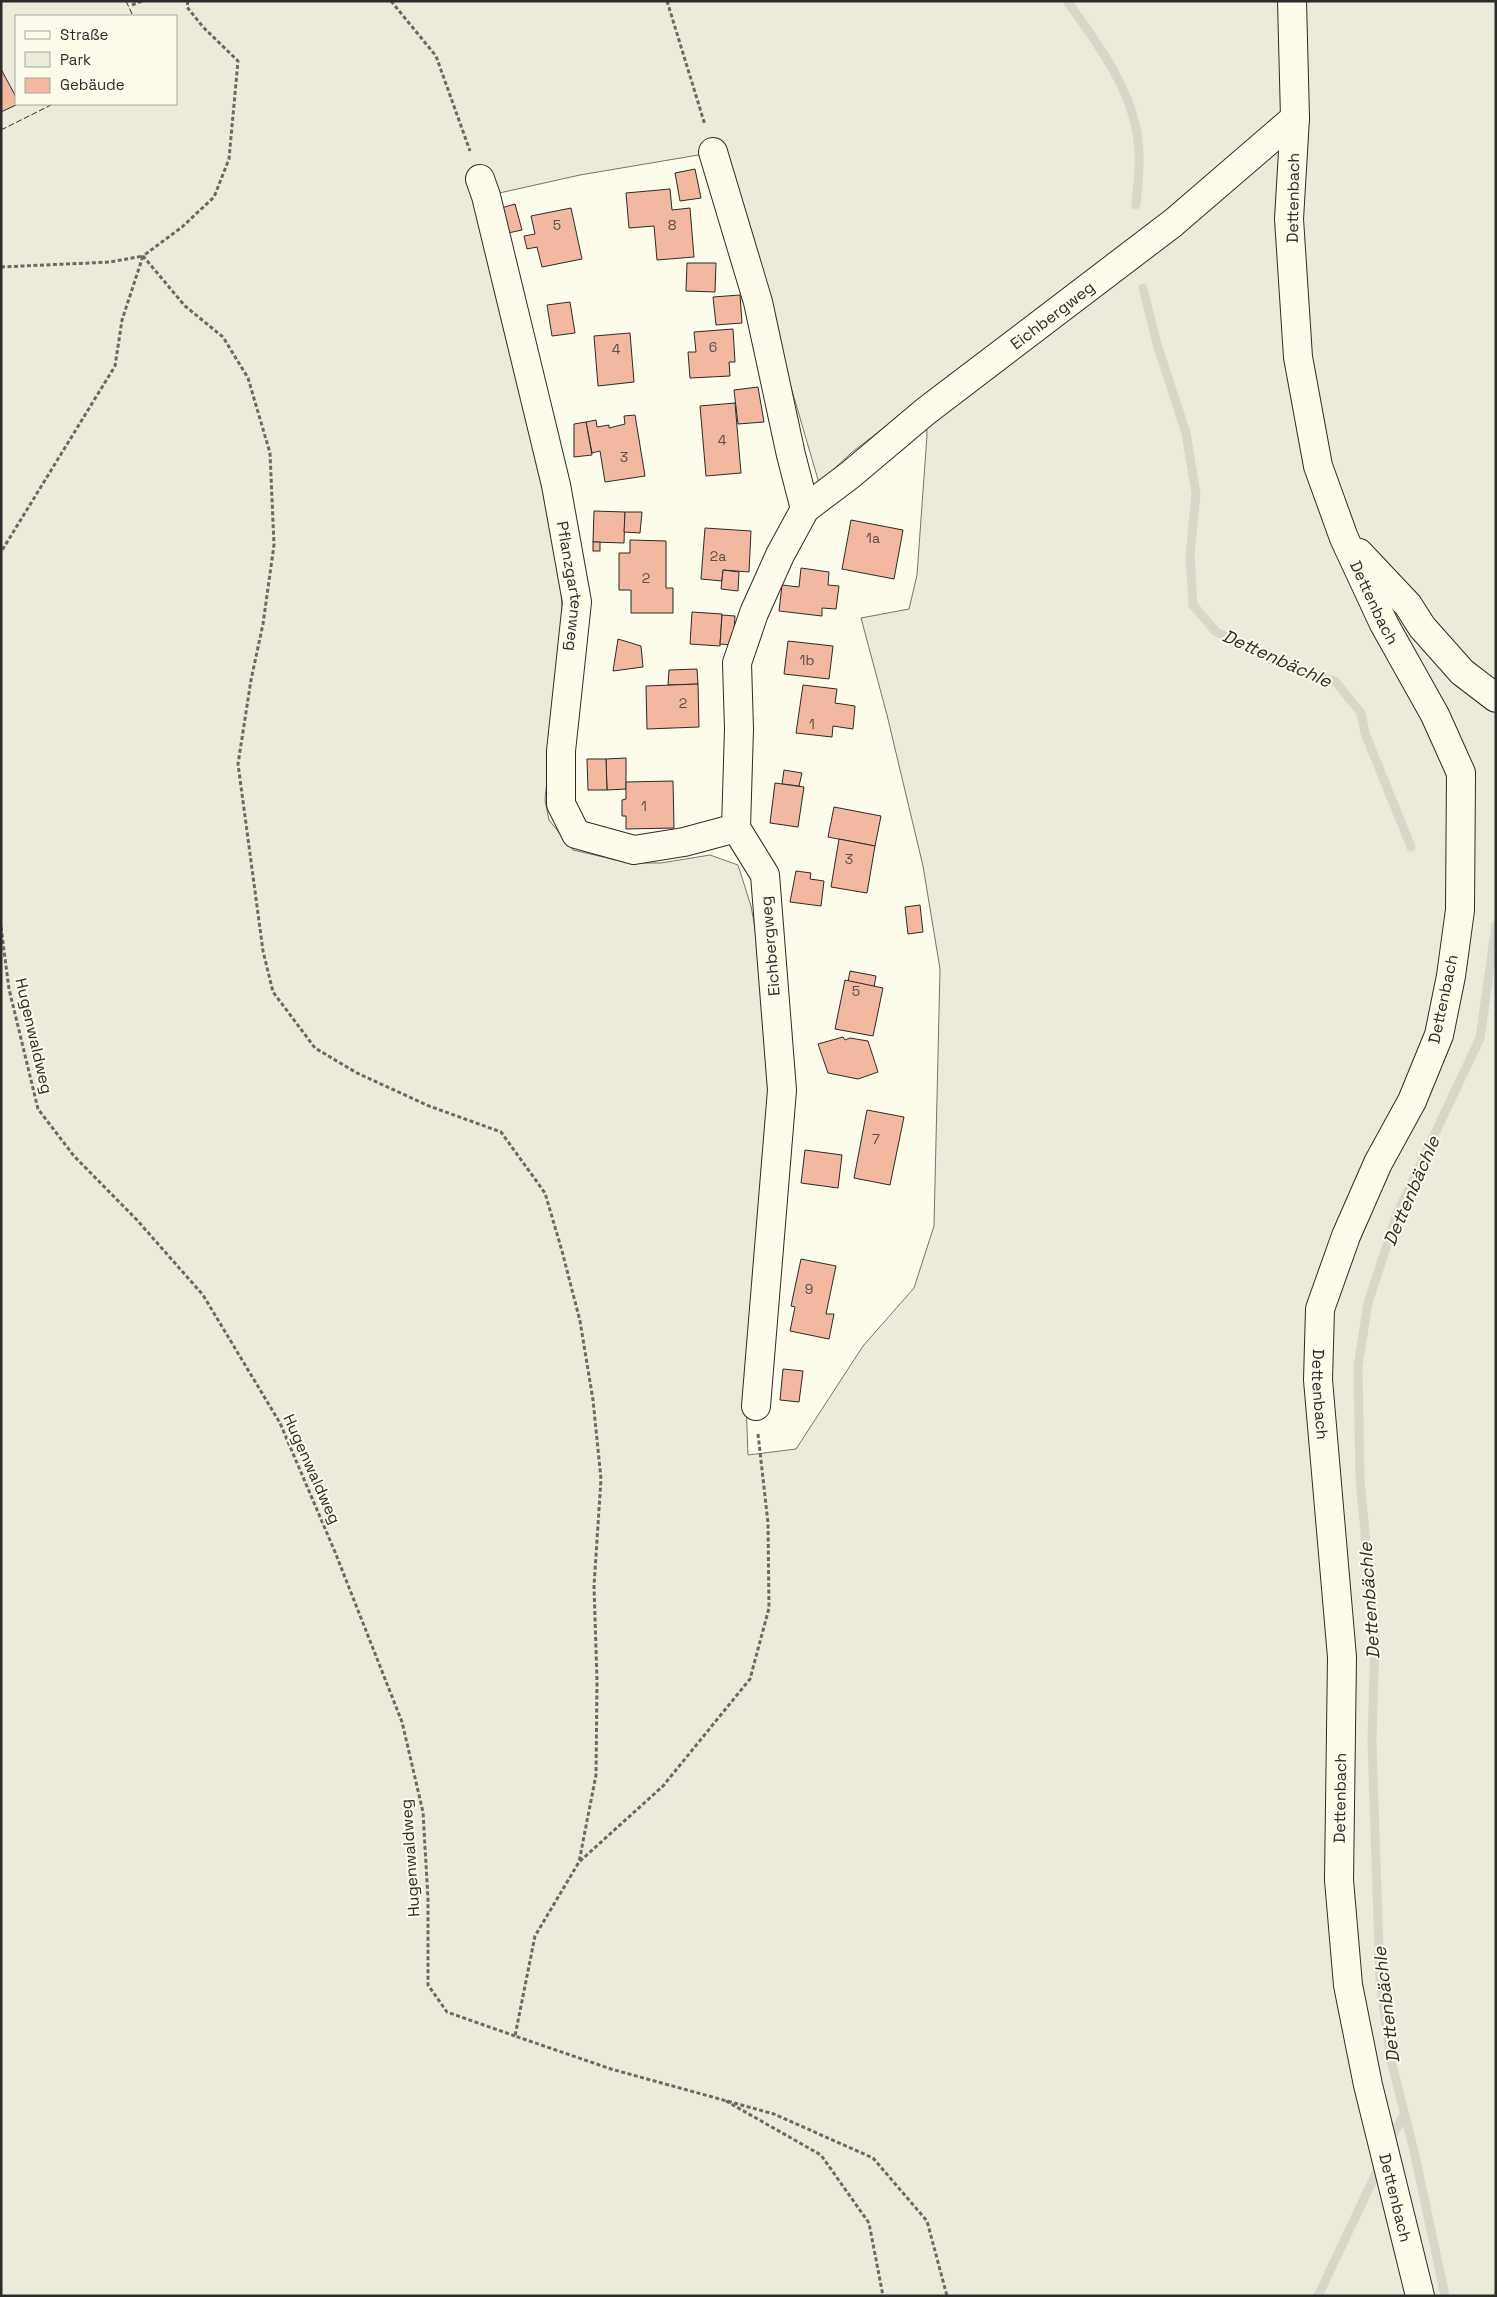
<svg xmlns="http://www.w3.org/2000/svg" width="1497" height="2297" viewBox="0 0 1497 2297" font-family="'Space Grotesk',sans-serif">
<style>
.green{fill:#ecebdb;stroke:#74746e;fill-rule:evenodd}
.lines{fill:none;stroke-linecap:round;stroke-linejoin:round}
.stream{stroke:#d8d7c9;stroke-width:9}
.building{fill:#f2b8a0;stroke:#2b2b2b}
.minor-casing{stroke:#2b2b2b;stroke-width:30}
.path{stroke:#6a6964;stroke-width:3;stroke-dasharray:4 2.5;stroke-linecap:butt}
.minor{stroke:#fdfbea;stroke-width:28}
.fence{stroke:#2b2b2b;stroke-width:1;stroke-dasharray:6 2.5;stroke-linecap:butt}
.labels{text-anchor:middle;dominant-baseline:central;stroke-width:4;stroke-linejoin:round;paint-order:stroke}
.number-label{font-size:14px;fill:#5d4e48}
.street-label{font-size:16px;fill:#2b2b2b;stroke:#fdfbea}
.water-label{font-size:18px;font-style:italic;fill:#2b2b2b;stroke:#fdfbea}
</style>
<rect width="100%" height="100%" fill="#fdfbea"/>
<!-- green -->
<path class="green" d="M1 1H1496V2296H1ZM16 16H176V104H16ZM722 151 819 483 851 453 916 403 926 411 927 435 917 575 909 609 861 618 887 715 923 866 940 969 934 1226 914 1288 863 1346 796 1449 748 1455 746 1400 772 1087 759 950 751 906 738 865 710 855 661 863H629L573 850 549 820 545 800 563 619 560 579 550 510 486 196 580 175Z"/>
<g class="lines">
<!-- stream -->
<g class="stream">
<path d="M1067 1C1100 47 1138 96 1139 155 1140 172 1137 189 1136 205"/>
<polyline points="1143,288 1157,344 1186,433 1196,494 1190,556 1193,605 1216,632 1312,675 1335,681 1361,713 1365,733 1411,847"/>
<polyline points="1389,2143 1404,2114"/>
<polyline points="1318,2296 1380,2165"/>
<polyline points="1445,2296 1414,2151 1391,2060 1380,1981 1372,1742 1375,1638 1360,1480 1358,1366 1368,1303 1397,1214 1480,1038 1496,925"/>
</g>
</g>
<!-- building -->
<g class="building">
<polygon points="1,69 16,97 18,104 1,112"/>
<polygon points="695,169 701,198 680,201 675,173"/>
<polygon points="670,189 672,210 690,208 694,257 657,260 654,226 629,228 626,193"/>
<polygon points="515,204 522,230 508,233 501,208"/>
<polygon points="571,208 582,259 542,267 537,247 527,249 524,236 535,234 531,216"/>
<polygon points="687,263 716,263 715,292 686,291"/>
<polygon points="740,295 742,323 716,325 713,297"/>
<polygon points="570,302 575,333 552,336 547,305"/>
<polygon points="733,329 735,362 729,362 730,376 690,378 688,352 696,352 694,332"/>
<polygon points="630,333 634,382 598,386 594,336"/>
<polygon points="758,387 764,422 738,424 734,390"/>
<polygon points="735,403 741,473 706,476 700,406"/>
<polygon points="635,415 645,476 605,482 600,451 592,453 586,422 596,420 597,427 609,425 609,428 625,424 624,416"/>
<polygon points="586,422 592,455 574,457 574,424"/>
<polygon points="594,511 625,512 624,543 593,542"/>
<polygon points="625,512 642,512 640,533 624,532"/>
<polygon points="851,520 903,530 894,579 842,569"/>
<polygon points="705,528 751,531 749,572 723,570 722,581 701,579"/>
<polygon points="630,540 666,541 666,588 673,588 673,613 631,613 631,590 619,590 619,553 630,553"/>
<rect x="593" y="542" width="7" height="9"/>
<polygon points="801,568 829,572 828,585 839,586 836,609 822,608 822,616 779,611 782,585 799,587"/>
<polygon points="723,570 739,572 738,591 721,589"/>
<polygon points="692,612 722,614 720,646 690,644"/>
<polygon points="722,615 735,616 733,645 720,644"/>
<polygon points="618,639 641,646 643,667 613,671"/>
<polygon points="788,641 833,646 829,679 784,674"/>
<polygon points="697,669 698,684 668,685 669,670"/>
<polygon points="698,684 699,727 647,729 646,686"/>
<polygon points="803,685 837,689 835,703 855,706 853,729 833,726 832,737 796,733"/>
<polygon points="626,758 626,789 607,790 606,759"/>
<polygon points="587,759 606,759 607,790 588,790"/>
<polygon points="784,770 802,773 799,786 782,784"/>
<polygon points="673,781 674,828 626,829 626,816 622,816 622,800 626,799 626,782"/>
<polygon points="775,783 804,787 798,827 770,823"/>
<polygon points="834,807 881,816 875,846 828,837"/>
<polygon points="839,839 875,846 867,893 831,887"/>
<polygon points="796,871 811,873 810,879 824,881 821,906 790,902"/>
<polygon points="920,905 923,932 908,934 905,907"/>
<polygon points="850,971 876,976 874,987 848,982"/>
<polygon points="845,980 883,988 873,1036 835,1029"/>
<polygon points="843,1037 845,1040 850,1038 868,1041 878,1072 858,1079 828,1073 818,1044"/>
<polygon points="867,1110 904,1117 890,1185 854,1178"/>
<polygon points="805,1150 842,1155 838,1188 801,1183"/>
<polygon points="801,1259 836,1266 826,1314 834,1314 829,1339 790,1331 795,1307 791,1306"/>
<polygon points="783,1369 803,1371 799,1402 780,1400"/>
</g>
<g class="lines">
<!-- minor casing -->
<g class="minor-casing">
<g id="minor">
<path id="s1" d="M1292 1 1295 118 1289 219 1298 357 1318 466 1344 538 1384 624 1435 715 1461 773 1460 910 1451 976 1439 1035 1412 1101 1378 1163 1346 1236 1320 1309 1318 1380 1342 1657 1339 1880 1348 1985 1368 2085 1420 2296"/>
<polyline points="713,152 758,302 791,455 805,509"/>
<path id="s2" d="M480 179 486 196 556 485 577 602 561 751V804L576 834 634 850 684 842 736 828"/>
<polyline points="1359,553 1408,605 1422,627 1462,672 1496,698"/>
<path id="s3" d="M756 1406 782 1090 765 875 736 828 739 729 737 663 754 613 780 555 805 509 850 475 926 411 1173 223 1295 118"/>
</g>
</g>
<!-- path -->
<g class="path">
<polyline points="188,1 187,7 203,27 238,61 229,159 214,197 182,227 143,256 185,306 223,337 248,378 270,453 274,545 263,624 251,680 238,764 263,951 273,992 315,1048 357,1073 429,1106 501,1132 545,1193 562,1251 580,1321 593,1400 601,1479 594,1586 597,1681 596,1775 579,1862"/>
<polyline points="391,1 436,56 470,151"/>
<polyline points="667,1 705,125"/>
<polyline points="132,5 142,1"/>
<polyline points="1,267 110,262 143,256 122,320 115,366 1,552"/>
<polyline points="1,927 9,989 38,1109 74,1156 137,1220 203,1295 280,1423 335,1552 402,1722 423,1812 428,1899 428,1985 447,2012 515,2036"/>
<polyline points="758,1434 768,1523 769,1608 750,1679 663,1786 579,1862 535,1936 515,2036 611,2069 774,2114 873,2158 927,2221 947,2296"/>
<polyline points="726,2101 821,2155 869,2223 883,2296"/>
</g>
<!-- minor -->
<use href="#minor" class="minor"/>
<!-- fence -->
<g class="fence">
<polyline points="126,1 133,16"/>
<polyline points="1,130 53,104"/>
</g>
</g>
<g class="labels">
<!-- number labels -->
<g class="number-label">
<text x="557" y="225">5</text>
<text x="672" y="225">8</text>
<text x="713" y="347">6</text>
<text x="616" y="349">4</text>
<text x="722" y="440">4</text>
<text x="624" y="457">3</text>
<text x="873" y="538">1a</text>
<text x="718" y="556">2a</text>
<text x="646" y="578">2</text>
<text x="807" y="660">1b</text>
<text x="683" y="703">2</text>
<text x="812" y="724">1</text>
<text x="644" y="806">1</text>
<text x="849" y="859">3</text>
<text x="856" y="991">5</text>
<text x="876" y="1139">7</text>
<text x="809" y="1289">9</text>
</g>
<!-- street labels -->
<g class="street-label">
<text transform="translate(1293 198) rotate(-89)">Dettenbach</text>
<text stroke="none"><textPath href="#s3" startOffset="1236">Eichbergweg</textPath></text>
<text stroke="none"><textPath href="#s2" startOffset="418">Pflanzgartenweg</textPath></text>
<text stroke="none"><textPath href="#s1" startOffset="615">Dettenbach</textPath></text>
<text transform="translate(770 946) rotate(-95)">Eichbergweg</text>
<text transform="translate(1443 999) rotate(-78)">Dettenbach</text>
<text transform="translate(34 1036) rotate(77)">Hugenwaldweg</text>
<text stroke="none"><textPath href="#s1" startOffset="1455">Dettenbach</textPath></text>
<text transform="translate(312 1469) rotate(66)">Hugenwaldweg</text>
<text transform="translate(1340 1798) rotate(-89)">Dettenbach</text>
<text transform="translate(410 1858) rotate(-94)">Hugenwaldweg</text>
<text stroke="none"><textPath href="#s1" startOffset="2265">Dettenbach</textPath></text>
</g>
<!-- water labels -->
<g class="water-label">
<text transform="translate(1277 658) rotate(24)">Dettenbächle</text>
<text transform="translate(1411 1191) rotate(-67)">Dettenbächle</text>
<text transform="translate(1369 1601) rotate(-94)">Dettenbächle</text>
<text transform="translate(1386 2005) rotate(-97)">Dettenbächle</text>
</g>
</g>
<!-- border -->
<rect width="1497" height="2297" fill="none" stroke="#2b2b2b" stroke-width="5"/>
<!-- legend -->
<rect x="15" y="15" width="162" height="90" fill="#fdfbea" stroke="#a9a89e"/>
<rect x="25" y="31" width="25" height="8" fill="#fdfbea" stroke="#a9a89e"/>
<text x="60" y="40" font-size="15" fill="#2b2b2b">Straße</text>
<rect x="25" y="52" width="25" height="15" fill="#ecebdb" stroke="#a9a89e"/>
<text x="60" y="65" font-size="15" fill="#2b2b2b">Park</text>
<rect x="25" y="78" width="25" height="15" fill="#f2b8a0" stroke="#a9a89e"/>
<text x="60" y="90" font-size="15" fill="#2b2b2b">Gebäude</text>
</svg>
